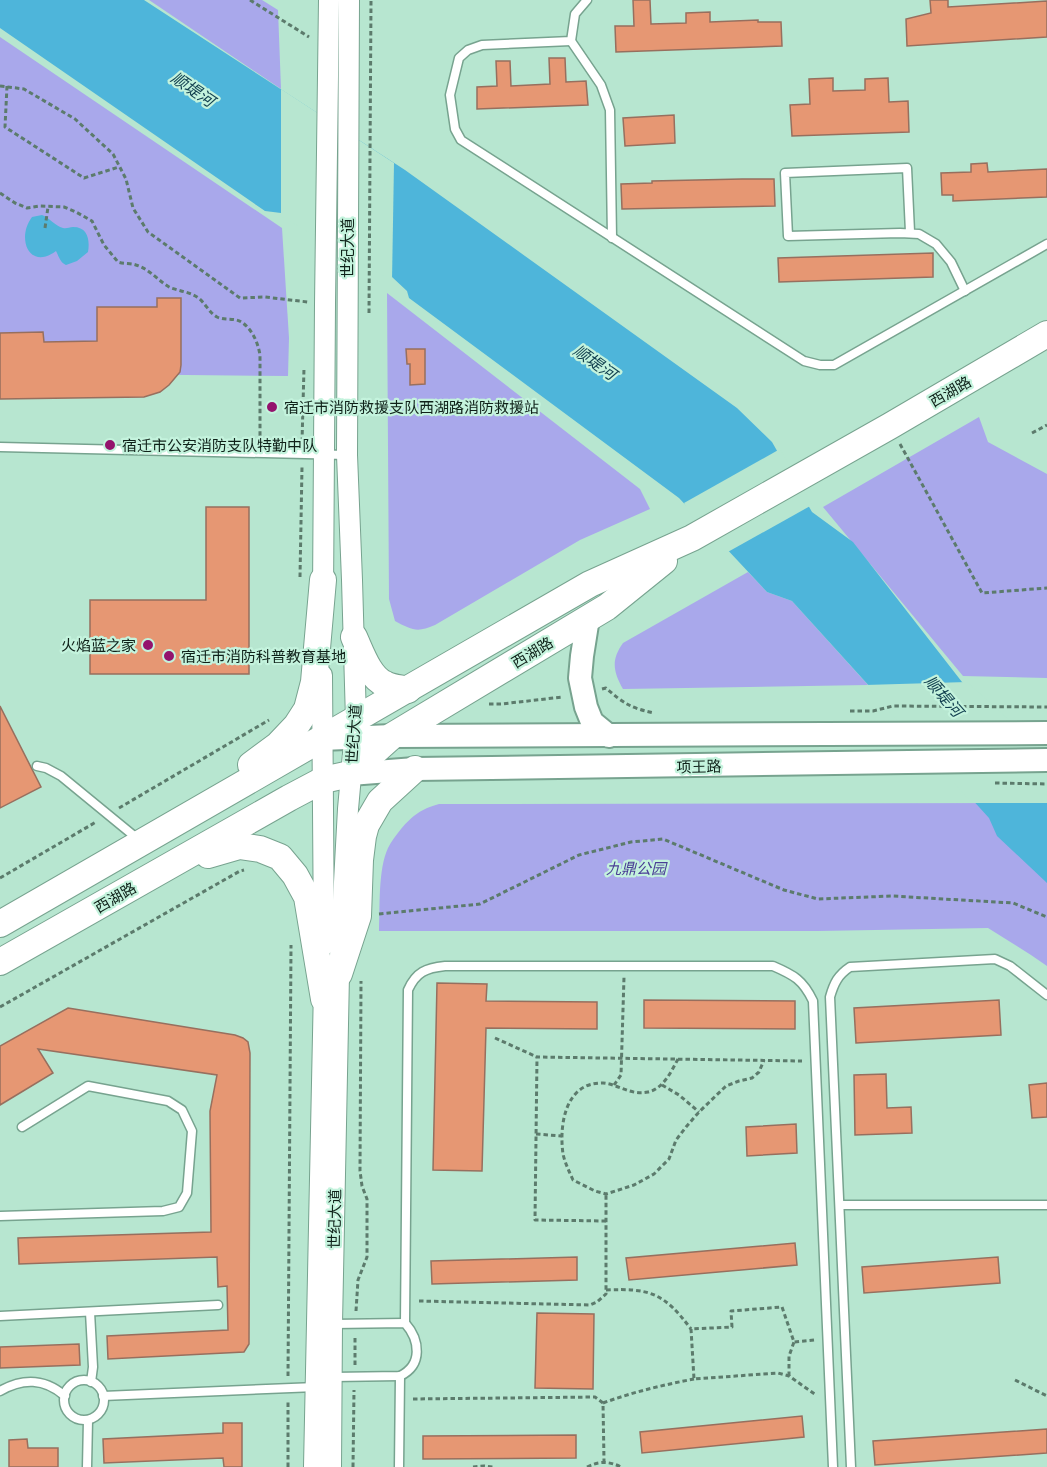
<svg xmlns="http://www.w3.org/2000/svg" width="1047" height="1467" viewBox="0 0 1047 1467" font-family="'PT Serif','Noto Sans SC',serif">
<style>
.green{fill:#a9a8eb}
.water{fill:#4eb5da}
.pier{fill:#b7e6d0}
.building{fill:#e69773;stroke:#976f5e;stroke-width:1.5}
.lines{fill:none;stroke-linecap:round;stroke-linejoin:round}
.service-casing{stroke:#77a38f;stroke-width:11}
.tertiary-casing{stroke:#77a38f;stroke-width:22}
.secondary-casing{stroke:#77a38f;stroke-width:26}
.primary-casing{stroke:#77a38f;stroke-width:28}
.path{stroke:#5c7b6c;stroke-width:3;stroke-dasharray:4.5 3;stroke-linecap:butt}
.service{stroke:#fff;stroke-width:8}
.tertiary{stroke:#fff;stroke-width:20}
.secondary{stroke:#fff;stroke-width:22}
.primary{stroke:#fff;stroke-width:26}
.poi-dot{fill:#94136d;stroke:#c4f3dd;stroke-width:2}
.labels{text-anchor:middle;dominant-baseline:central;stroke-width:4.5;stroke-linejoin:round;paint-order:stroke}
.street-label{font-size:15px;fill:#0f2119;stroke:#c4f3dd}
.poi-label{font-size:15px;fill:#0f2119;stroke:#c4f3dd;text-anchor:start}
.park-label{font-size:15px;font-style:italic;fill:#493e95;stroke:#c4f3dd}
.water-label{font-size:16px;font-style:italic;fill:#103e4e;stroke:#c4f3dd}
</style>
<rect width="100%" height="100%" fill="#b7e6d0"/>
<!-- green -->
<g class="green">
<polygon points="149,0 262,0 278,10 281,89"/>
<polygon points="0,37 282,228 289,338 288,376 0,373"/>
<path d="M387 293 640 489 650 509 580 540 435 625C417 633 412 630 395 621L389 599Z"/>
<polygon points="979,417 988,442 1047,474 1047,678 963,676 823,507"/>
<path d="M748 572 767 592 792 601 868 685 623 689C613 671 611 660 623 643Z"/>
<path d="M1047 803V966L1031 955 988 928 818 931H379C380 908 378 869 388 848 391 842 396 835 401 829 413 815 421 809 439 804Z"/>
</g>
<!-- water -->
<g class="water">
<polygon points="0,0 144,0 405,170 737,408 772,442 812,512 853,542 962,682 1047,758 1047,883 997,836 989,818 792,601 767,592 679,498 409,298 407,291 392,277 281,213 265,211 0,28"/>
<path d="M42 215C50 218 55 226 63 228 67 229 69 227 73 227 88 227 90 240 88 252L77 261 66 265C60 262 59 257 56 251 29 271 16 238 32 217Z"/>
</g>
<!-- pier -->
<g class="pier">
<polygon points="281,89 394,163 392,281 281,216"/>
<polygon points="780,449 812,505 726,553 691,516 684,503"/>
<polygon points="967,682 1047,754 1047,803 972,803 865,685"/>
</g>
<!-- building -->
<g class="building">
<polygon points="633,0 650,0 651,24 686,23 686,13 710,12 710,22 758,20 758,22 781,22 782,46 616,52 615,26 634,26"/>
<polygon points="930,0 948,0 948,7 1047,1 1047,37 907,46 906,19 931,13"/>
<polygon points="549,58 565,58 566,82 586,81 588,105 477,109 477,87 497,86 496,61 510,61 511,86 550,84"/>
<polygon points="833,78 833,91 865,90 865,79 888,78 889,102 908,101 909,132 792,136 790,105 810,104 809,79"/>
<polygon points="674,115 675,143 625,146 623,118"/>
<polygon points="987,163 988,172 1047,169 1047,197 953,201 953,195 942,195 941,173 971,172 971,164"/>
<polygon points="742,179 774,179 775,206 622,209 621,184 652,183 652,181"/>
<polygon points="933,253 933,277 779,282 778,258"/>
<polygon points="157,298 181,298 181,365 180,372 169,385 160,392 144,397 0,399 0,333 43,332 44,342 97,341 97,307 157,307"/>
<polygon points="406,349 425,349 425,384 410,385 410,364 407,364"/>
<polygon points="206,507 249,507 249,674 90,674 90,600 206,600"/>
<polygon points="0,706 41,787 0,808"/>
<polygon points="437,983 487,984 486,1001 597,1002 597,1029 486,1028 482,1171 433,1170"/>
<polygon points="644,1000 795,1001 795,1029 644,1028"/>
<polygon points="999,1000 1001,1035 856,1043 854,1008"/>
<polygon points="68,1008 235,1035 243,1038 248,1042 250,1053 249,1344 244,1352 108,1359 107,1336 228,1330 227,1286 218,1287 217,1257 19,1264 18,1238 211,1232 210,1111 217,1075 38,1049 53,1073 0,1105 0,1046"/>
<polygon points="886,1074 887,1108 911,1107 912,1133 855,1135 854,1075"/>
<polygon points="1047,1083 1047,1117 1032,1118 1029,1085"/>
<polygon points="796,1124 797,1153 747,1156 746,1127"/>
<polygon points="795,1243 797,1265 629,1280 626,1258"/>
<polygon points="577,1257 577,1280 432,1284 431,1261"/>
<polygon points="998,1257 1000,1283 864,1293 862,1267"/>
<polygon points="537,1313 594,1314 593,1389 535,1388"/>
<polygon points="79,1344 80,1365 0,1368 0,1347"/>
<polygon points="802,1416 804,1437 642,1453 640,1432"/>
<polygon points="223,1423 242,1423 242,1467 224,1467 223,1458 104,1463 103,1439 223,1433"/>
<polygon points="1047,1429 1047,1453 875,1465 873,1441"/>
<polygon points="576,1435 576,1458 423,1459 423,1436"/>
<polygon points="27,1439 28,1448 58,1448 58,1467 9,1467 9,1440"/>
</g>
<g class="lines">
<!-- service casing -->
<g class="service-casing">
<g id="service">
<polyline points="587,0 575,14 571,41 482,45 468,50 459,58 450,95 455,129 461,140 804,361 820,365 834,365 1047,244"/>
<polyline points="571,41 601,85 610,110 612,238"/>
<polyline points="910,232 907,168 785,173 788,236 900,233 919,234 936,244 951,262 965,291"/>
<polyline points="0,447 346,455"/>
<polyline points="37,766 46,768 61,776 139,840"/>
<polyline points="840,1205 1047,1205"/>
<polyline points="0,1216 163,1211 179,1207 187,1193 192,1131 182,1110 168,1101 88,1086 22,1127"/>
<polyline points="90,1312 93,1367 91,1382"/>
<polyline points="0,1316 218,1305"/>
<path d="M405 1323 408 990C416 972 426 968 445 966H773C794 975 803 980 813 1001L833 1467"/>
<path d="M333 1377 400 1376C423 1365 420 1340 405 1323L333 1324"/>
<circle cx="84" cy="1400" r="20"/>
<path d="M0 1391C23 1378 44 1378 65 1396"/>
<polyline points="103,1396 316,1387"/>
<polyline points="87,1467 88,1420"/>
<polyline points="399,1467 400,1376"/>
<path d="M851 1467 830 997C834 983 838 975 850 967L995 959 1010 966 1047 995"/>
</g>
</g>
<!-- tertiary casing -->
<g class="tertiary-casing">
<g id="tertiary">
<polyline points="323,594 325,304 329,0"/>
<polyline points="322,675 324,945"/>
<polyline points="314,1467 324,987"/>
<polyline points="331,1467 332,1324 339,974 348,809 356,720 352,580 347,455 349,0"/>
</g>
</g>
<!-- secondary casing -->
<g class="secondary-casing">
<g id="secondary">
<polyline points="588,618 582,656 580,678 586,707 592,722 609,736"/>
<polyline points="322,739 392,736 1047,733"/>
<polyline points="350,774 415,769 1047,760"/>
</g>
</g>
<!-- primary casing -->
<g class="primary-casing">
<g id="primary">
<path d="M354 637C361 652 369 677 385 684 392 688 401 688 408 690"/>
<polyline points="251,765 278,745 296,726 307,709 314,682 323,580"/>
<polyline points="208,855 239,846 260,849 280,857 295,875 307,897 324,999"/>
<polyline points="0,924 590,584 692,538 890,426 1047,334"/>
<polyline points="0,962 289,798 323,780 350,774 392,736 607,607 664,561"/>
<polyline points="339,974 358,916 360,860 363,836 366,825 380,801 415,769"/>
</g>
</g>
<!-- path -->
<g class="path">
<polyline points="250,0 309,37"/>
<polyline points="0,86 24,89 75,119 113,154 126,179 133,208 148,232 240,298 265,297 308,302"/>
<polyline points="7,86 5,127 84,178 119,167"/>
<path d="M0 193 15 203 27 208 39 206 64 207 76 212 92 221 104 245 118 262C124 264 131 263 136 265 150 269 159 282 171 288 180 291 189 292 197 297 205 302 209 313 217 317 225 321 235 317 243 323 253 331 258 343 260 355V441"/>
<polyline points="45,228 48,207"/>
<polyline points="369,313 371,0"/>
<polyline points="1032,433 1047,425"/>
<polyline points="302,442 304,368"/>
<polyline points="900,444 982,593 1047,588"/>
<polyline points="300,577 302,467"/>
<path d="M602 689 606 688C624 704 631 708 654 713"/>
<polyline points="489,704 501,704 563,697"/>
<polyline points="850,711 873,711 893,706 1047,707"/>
<polyline points="995,783 1047,784"/>
<polyline points="119,808 269,720"/>
<polyline points="0,878 96,822"/>
<polyline points="379,914 480,904 579,855 631,842 663,839 784,890 818,899 892,896 1013,903 1047,917"/>
<polyline points="0,1007 240,871 244,870"/>
<polyline points="495,1038 537,1057"/>
<path d="M678 1059C671 1072 663 1089 648 1092 631 1096 618 1084 603 1083 565 1082 559 1125 563 1154 565 1163 569 1171 573 1180L595 1191 606 1194 634 1185 654 1174 669 1159 676 1140 686 1127 699 1112 726 1086 739 1081 752 1078 759 1072 764 1060"/>
<polyline points="614,1085 621,1075 624,977"/>
<polyline points="662,1085 679,1095 699,1112"/>
<polyline points="536,1134 562,1136"/>
<polyline points="606,1221 535,1220 537,1057 802,1061"/>
<path d="M606 1290C650 1288 664 1293 691 1329"/>
<polyline points="419,1301 590,1305 597,1302 606,1294 606,1195"/>
<polyline points="356,1311 358,1280 367,1257 367,1199 362,1186 360,1171 361,981"/>
<polyline points="814,1340 794,1342 782,1307 731,1311 732,1327 691,1329 694,1379 778,1373 789,1376 816,1395"/>
<polyline points="355,1365 355,1336"/>
<polyline points="288,1376 291,945"/>
<polyline points="789,1376 789,1356 794,1342"/>
<polyline points="1015,1380 1047,1396"/>
<polyline points="413,1399 595,1397 603,1403 604,1461"/>
<path d="M603 1403C633 1392 663 1385 694 1379"/>
<polyline points="288,1467 288,1401"/>
<polyline points="353,1467 354,1390"/>
<polyline points="473,1467 484,1466 493,1467"/>
<path d="M587 1467C599 1461 609 1461 621 1467"/>
</g>
<!-- service -->
<use href="#service" class="service"/>
<!-- tertiary -->
<use href="#tertiary" class="tertiary"/>
<!-- secondary -->
<use href="#secondary" class="secondary"/>
<!-- primary -->
<use href="#primary" class="primary"/>
</g>
<!-- markers -->
<g class="poi-dot">
<circle cx="272" cy="407" r="6"/>
<circle cx="110" cy="445" r="6"/>
<circle cx="148" cy="645" r="6"/>
<circle cx="169" cy="656" r="6"/>
</g>
<g class="labels">
<!-- street labels -->
<g class="street-label">
<text transform="translate(347 248) rotate(-90)">世纪大道</text>
<text transform="translate(950 391) rotate(-30)">西湖路</text>
<text transform="translate(532 652) rotate(-31)">西湖路</text>
<text transform="translate(353 734) rotate(-86)">世纪大道</text>
<text transform="translate(699 766) rotate(-1)">项王路</text>
<text transform="translate(115 897) rotate(-30)">西湖路</text>
<text transform="translate(334 1219) rotate(-89)">世纪大道</text>
</g>
<!-- poi labels -->
<g class="poi-label">
<text x="284" y="407">宿迁市消防救援支队西湖路消防救援站</text>
<text x="122" y="445">宿迁市公安消防支队特勤中队</text>
<text x="136" y="645" text-anchor="end">火焰蓝之家</text>
<text x="181" y="656">宿迁市消防科普教育基地</text>
</g>
<!-- park labels -->
<g class="park-label">
<text x="636" y="868">九鼎公园</text>
</g>
<!-- water labels -->
<g class="water-label">
<text transform="translate(193 89) rotate(34)">顺堤河</text>
<text transform="translate(595 362) rotate(35)">顺堤河</text>
<text transform="translate(944 696) rotate(49)">顺堤河</text>
</g>
</g>
</svg>
